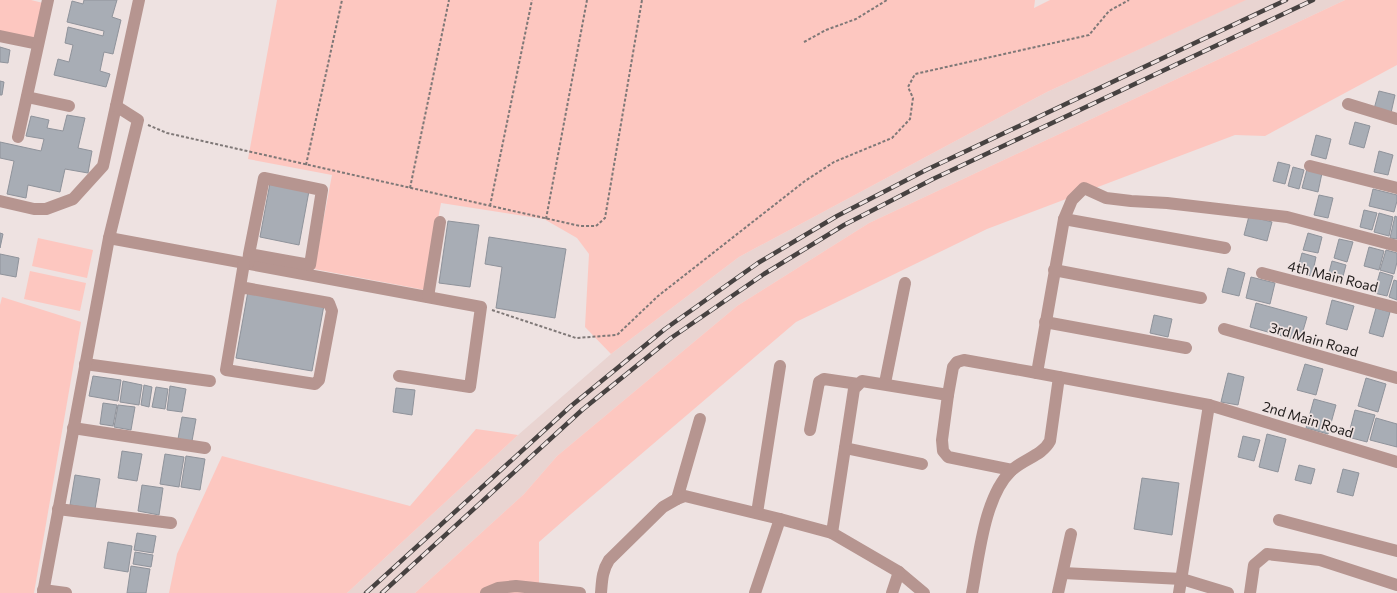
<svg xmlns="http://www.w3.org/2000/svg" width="1397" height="593" viewBox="0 0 1397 593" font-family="Commissioner,sans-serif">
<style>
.built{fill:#e9d4d1}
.green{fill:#fdc7c0}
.building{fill:#a8adb5;stroke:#8f939b}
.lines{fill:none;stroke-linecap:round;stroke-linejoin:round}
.path{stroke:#7f7877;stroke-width:2;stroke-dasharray:3 2;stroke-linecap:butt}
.minor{stroke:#b69590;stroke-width:12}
.rail-casing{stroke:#474241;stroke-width:4.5}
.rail{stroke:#eee2e1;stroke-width:3;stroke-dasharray:9;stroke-linecap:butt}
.labels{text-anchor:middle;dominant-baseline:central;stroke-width:3.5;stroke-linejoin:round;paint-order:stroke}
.street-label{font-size:14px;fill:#211d1c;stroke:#eee2e1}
</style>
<rect width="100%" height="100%" fill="#eee2e1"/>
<!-- built -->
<polygon class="built" points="1245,0 1345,0 869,223 737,306 557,456 524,494 415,593 347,593 518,435 611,354 739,257 1047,92"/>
<!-- green -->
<g class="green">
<polygon points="0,0 31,0 43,3 34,40 0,32"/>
<polygon points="277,0 1035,0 1034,8 1050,0 1246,0 1047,92 739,257 611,354 585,327 589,254 577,238 544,219 441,203 425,290 314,269 332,175 248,159"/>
<polygon points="1345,0 1397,0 1397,65 1265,136 1235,135 987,229 796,322 571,514 539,542 539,593 415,593 524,494 557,456 737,306 869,223"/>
<polygon points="38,238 93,250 87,278 32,266"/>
<polygon points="30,271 86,283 80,311 24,299"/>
<polygon points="2,297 81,322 34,593 0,593 0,305"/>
<polygon points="476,429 518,435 347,593 169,593 177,554 222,456 410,506"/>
</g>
<!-- building -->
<g class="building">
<polygon points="84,0 117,0 112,17 121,20 113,54 104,52 100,71 110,74 106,87 54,75 58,59 69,62 73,45 65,43 68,27 103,36 104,31 67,22 72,1 83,4"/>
<polygon points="0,47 10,50 8,63 0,62"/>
<polygon points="0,81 4,82 2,95 0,95"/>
<polygon points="1379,91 1395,95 1391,113 1374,109"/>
<polygon points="67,115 85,118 78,148 92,151 88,173 65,169 60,192 28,185 26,198 7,194 14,161 0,158 0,142 41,151 44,139 26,136 31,116 49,120 47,128 63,131"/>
<polygon points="1355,122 1370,126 1364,148 1349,144"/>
<polygon points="1316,135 1331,139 1326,159 1311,155"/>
<polygon points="1379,151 1393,155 1388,175 1374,172"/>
<polygon points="1278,162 1290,165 1285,184 1273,181"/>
<polygon points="1293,167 1304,170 1299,189 1288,186"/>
<polygon points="1307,169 1322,173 1318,192 1302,188"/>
<polygon points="270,183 309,191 299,245 260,237"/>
<polygon points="1373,189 1397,195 1397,201 1394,212 1369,206"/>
<polygon points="1319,195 1333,198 1328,218 1314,215"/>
<polygon points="1364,210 1377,213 1372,230 1360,227"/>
<polygon points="1379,213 1393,217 1389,236 1374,232"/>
<polygon points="1249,216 1272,222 1267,241 1244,235"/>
<polygon points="1395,216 1397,217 1397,239 1390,238"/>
<polygon points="448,221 479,225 470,287 439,283"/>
<polygon points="0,233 3,234 0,248"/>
<polygon points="1308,233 1322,237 1318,253 1303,250"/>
<polygon points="489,237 566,249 555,318 496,308 502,267 485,264"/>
<polygon points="1339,239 1353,242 1347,262 1334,258"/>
<polygon points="1369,247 1384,251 1379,270 1364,266"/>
<polygon points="1386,250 1397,253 1397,262 1394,274 1380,270"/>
<polygon points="1302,253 1316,257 1312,276 1297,272"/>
<polygon points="0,254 19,258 16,277 0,274"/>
<polygon points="1332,261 1346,265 1341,284 1327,280"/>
<polygon points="1228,268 1245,273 1239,296 1222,292"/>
<polygon points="1380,272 1393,276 1387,296 1374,293"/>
<polygon points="1251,277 1275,283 1270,304 1246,298"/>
<polygon points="1394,280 1397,281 1397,300 1389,297"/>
<polygon points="248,291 324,305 312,371 236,358"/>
<polygon points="1332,300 1354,306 1347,330 1326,324"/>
<polygon points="1256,303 1307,317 1300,341 1250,327"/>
<polygon points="1376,308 1390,312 1383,337 1369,333"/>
<polygon points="1154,315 1172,319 1168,337 1150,333"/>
<polygon points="1305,364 1323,369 1316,395 1297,390"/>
<polygon points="1228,373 1244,377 1238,405 1221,402"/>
<polygon points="93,376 121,380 118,401 89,396"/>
<polygon points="1366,378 1386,384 1378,412 1358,406"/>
<polygon points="123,381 142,385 139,405 120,402"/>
<polygon points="144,385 152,387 149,407 141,405"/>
<polygon points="170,386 186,389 182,412 167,410"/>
<polygon points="156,387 168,389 165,409 152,407"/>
<polygon points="396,388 415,390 412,415 393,412"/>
<polygon points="1314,399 1336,405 1328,434 1306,428"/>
<polygon points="103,403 117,405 113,426 100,424"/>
<polygon points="118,405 135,407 131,430 114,427"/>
<polygon points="1355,410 1375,415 1367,442 1348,437"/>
<polygon points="182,417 196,419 192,441 178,439"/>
<polygon points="1376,418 1397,424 1397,447 1370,440"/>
<polygon points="1267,434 1286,439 1278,472 1259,467"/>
<polygon points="1243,436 1260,440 1254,461 1238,457"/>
<polygon points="122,451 142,454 137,481 118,478"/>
<polygon points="165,454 184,457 179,487 160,484"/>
<polygon points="186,456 205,459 200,490 181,487"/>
<polygon points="1299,465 1315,469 1311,484 1295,480"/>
<polygon points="1343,469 1359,473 1353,496 1337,492"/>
<polygon points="75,475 100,479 95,509 70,505"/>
<polygon points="1142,478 1179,483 1172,535 1134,529"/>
<polygon points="142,485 163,488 159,515 138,511"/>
<polygon points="137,533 156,536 153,553 134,550"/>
<polygon points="108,542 132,546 128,572 104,568"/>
<polygon points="135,552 153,555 151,567 133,564"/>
<polygon points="131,566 150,569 146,593 127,593"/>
</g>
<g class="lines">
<!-- path -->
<g class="path">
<polyline points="804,42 826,30 856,19 887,0"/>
<polyline points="148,125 167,133 580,226 596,226 605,218 642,0"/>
<polyline points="306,165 342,0"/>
<polyline points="410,188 449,0"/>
<polyline points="490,206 532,0"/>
<polyline points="546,219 587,0"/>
<polyline points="492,310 576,338 617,335 658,296 805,181 834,162 892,138 910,119 913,98 908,87 915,74 1089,35 1109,11 1129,0"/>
</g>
<!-- minor -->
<g class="minor">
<polyline points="0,36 38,44"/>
<polyline points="27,97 69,106"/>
<polyline points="1348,104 1397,119"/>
<polyline points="18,137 48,0"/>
<polyline points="1310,166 1397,188"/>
<polyline points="0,201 34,209 46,209 73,199 103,166 139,0"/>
<polyline points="1064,219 1225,248"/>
<polyline points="109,238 481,307 470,387 399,376"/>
<polyline points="248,263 249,254 264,178 322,190 310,265 249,254"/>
<polyline points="1054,270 1201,298"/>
<polyline points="1262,273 1397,308"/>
<polyline points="240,287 329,303 332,311 319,380 315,384 226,370 244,263"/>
<polyline points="428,297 440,222"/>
<polyline points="1045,322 1186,348"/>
<polyline points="1224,329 1397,378"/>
<polyline points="85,364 210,381"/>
<polyline points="1037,373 1064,219 1072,200 1084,188 1106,198 1131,201 1167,203 1287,217 1397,246"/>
<polyline points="885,383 905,283"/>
<polyline points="948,395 942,440 943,451 948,457 1012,470"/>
<polyline points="73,428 205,448"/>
<polyline points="810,430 819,382 824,379 858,384"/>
<polyline points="845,448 922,464"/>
<polyline points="677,499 700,419"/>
<polyline points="58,509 171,523"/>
<polyline points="757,513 780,366"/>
<polyline points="1279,520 1397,551"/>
<polyline points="832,533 899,572 924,593"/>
<polyline points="1063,573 1182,579 1228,593"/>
<polyline points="43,590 66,593"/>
<polyline points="43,593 109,238 138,120 116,106"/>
<polyline points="486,593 498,588 516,586 580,593"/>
<path d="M601 593C602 581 602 571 609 560L663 507 677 499 685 496 780 519"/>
<polyline points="755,593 780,519 832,533 854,389 862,381 948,395 953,367 957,362 964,360 1037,373 1209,405 1397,462"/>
<polyline points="892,593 899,572"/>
<path d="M972 593C979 557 984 497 1011 471 1023 459 1042 456 1050 441L1059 377"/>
<polyline points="1058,593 1071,534"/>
<polyline points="1179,593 1209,405"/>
<polyline points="1250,593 1254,565 1267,554 1320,560 1397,585"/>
</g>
<!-- rail casing -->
<g class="rail-casing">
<g id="rail">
<polyline points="366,593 571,406 665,329 758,263 837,216 926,170 1286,0"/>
<polyline points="382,593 582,410 671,338 764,274 844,225 933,179 1313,0"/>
</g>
</g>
<!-- rail -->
<use href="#rail" class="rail"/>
</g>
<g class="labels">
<!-- street labels -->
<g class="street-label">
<text transform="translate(1333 276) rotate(14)">4th Main Road</text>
<text transform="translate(1314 339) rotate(16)">3rd Main Road</text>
<text transform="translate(1308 419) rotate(17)">2nd Main Road</text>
</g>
</g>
</svg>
